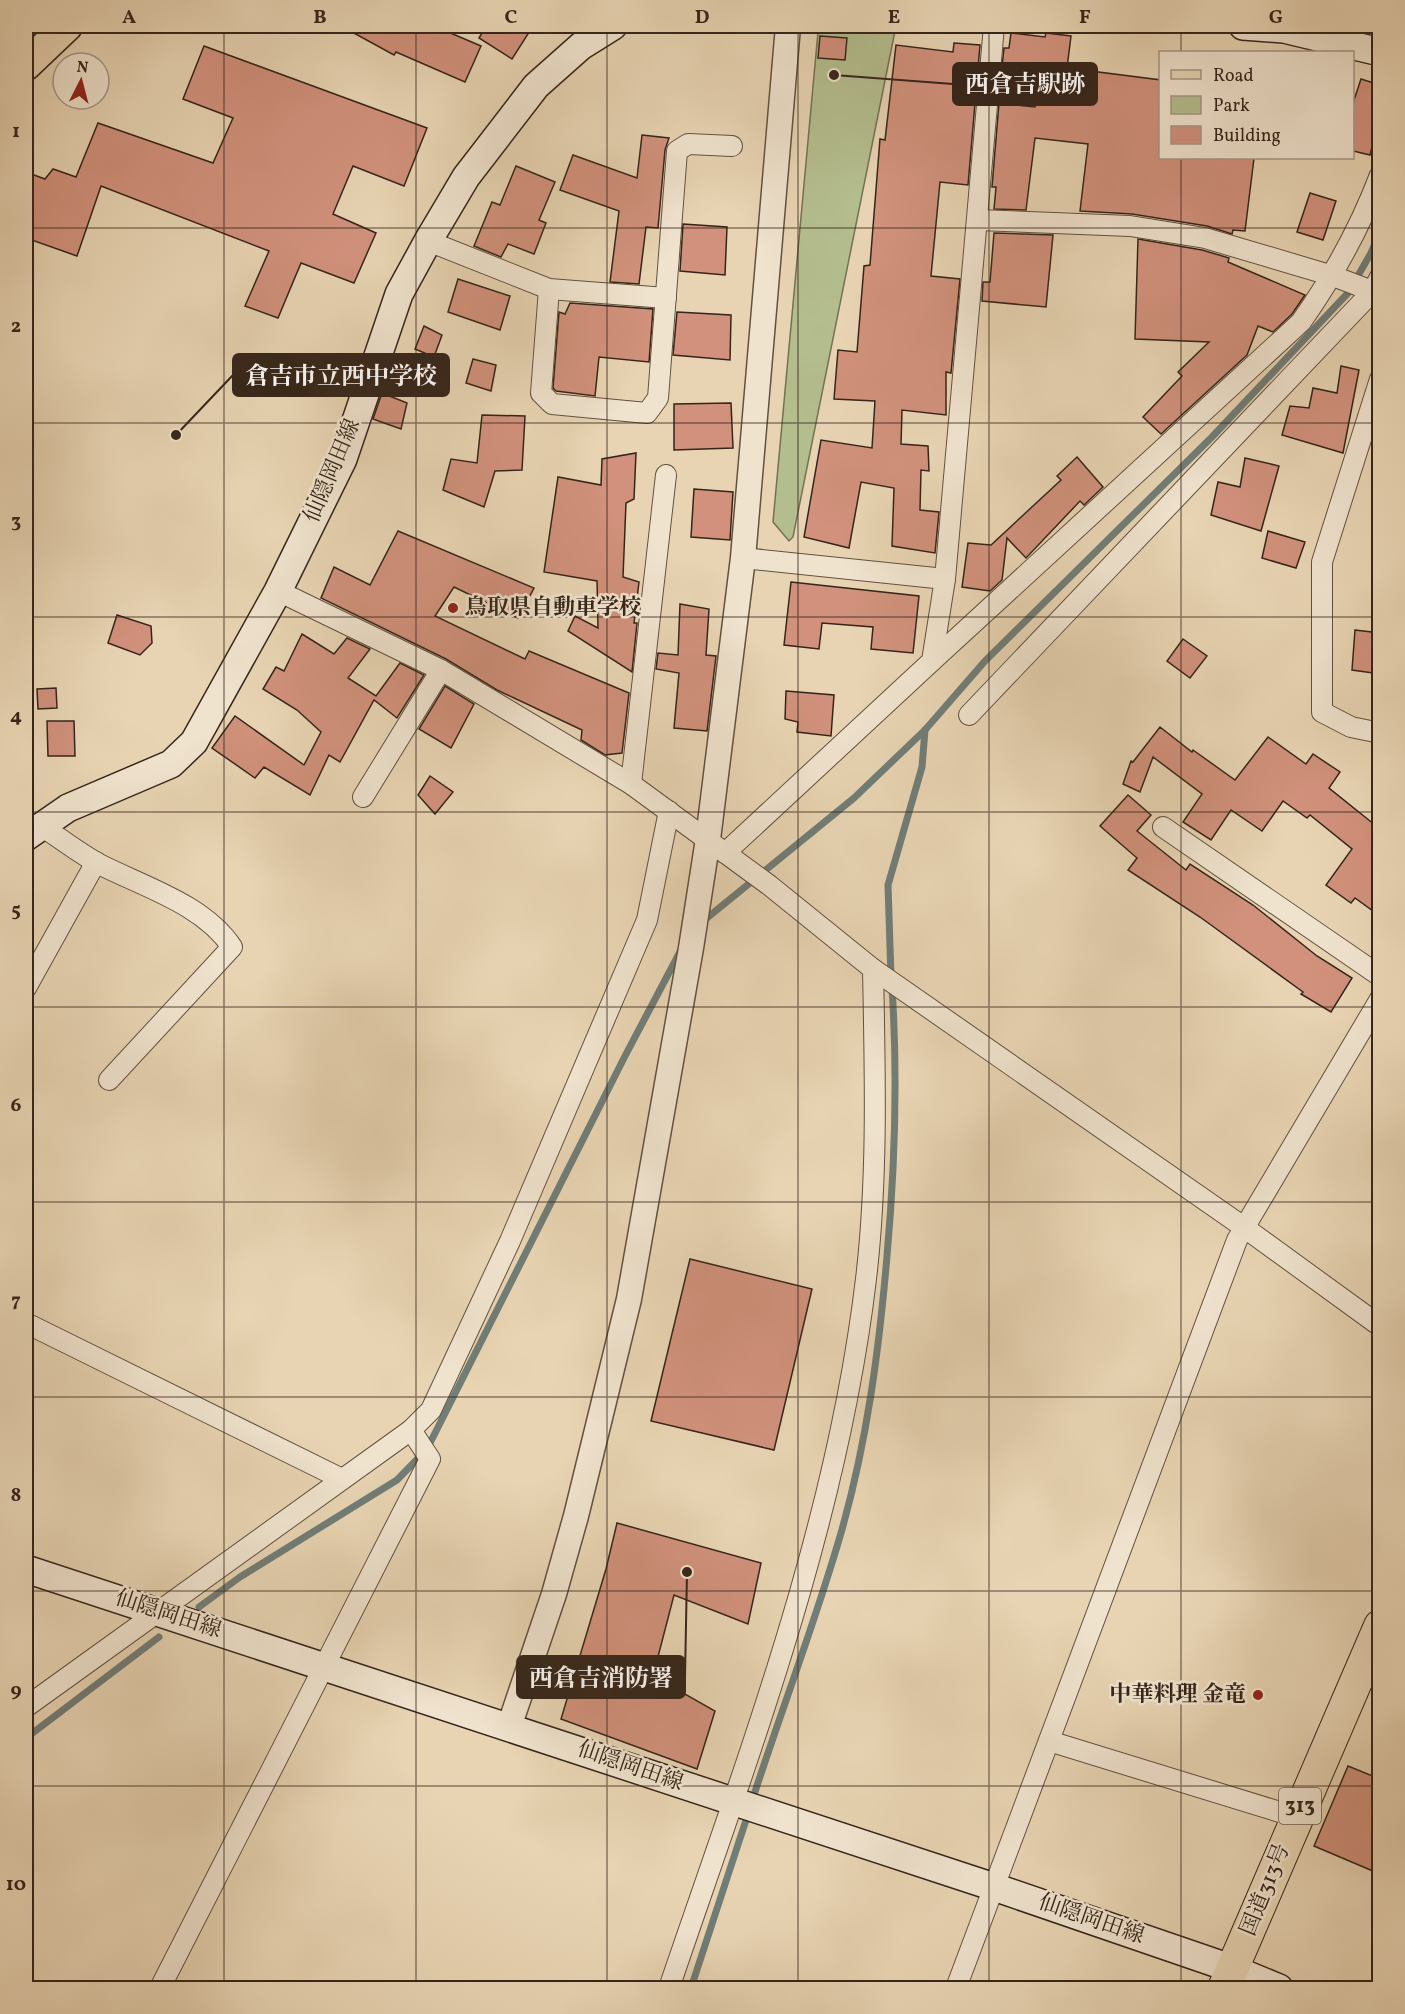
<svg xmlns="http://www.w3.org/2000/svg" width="1405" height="2014" viewBox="0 0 1405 2014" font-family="Vollkorn,'Noto Serif JP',serif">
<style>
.green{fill:#b4bd8e;stroke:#747154;stroke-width:1.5}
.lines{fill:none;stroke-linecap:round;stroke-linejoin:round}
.stream{stroke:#717d77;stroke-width:7}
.building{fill:#d1917c;stroke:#35251a;stroke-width:1.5}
.minor-casing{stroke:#625140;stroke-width:22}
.tertiary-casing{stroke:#625140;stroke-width:27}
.secondary-casing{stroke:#35251a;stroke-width:30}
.primary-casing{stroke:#35251a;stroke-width:33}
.trunk-casing{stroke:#35251a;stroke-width:34}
.minor{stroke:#f0e3ce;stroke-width:20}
.tertiary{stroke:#f0e3ce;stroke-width:24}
.secondary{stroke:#f0e3ce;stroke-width:27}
.primary{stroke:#e8d4b3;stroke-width:30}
.trunk{stroke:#e8d4b3;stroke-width:32}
.grid{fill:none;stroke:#35251a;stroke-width:1.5;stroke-opacity:0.55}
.poi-dot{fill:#8f2418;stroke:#f0e3ce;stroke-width:2}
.labels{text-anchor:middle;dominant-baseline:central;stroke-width:5;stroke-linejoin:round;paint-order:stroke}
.shield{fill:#f0e3ce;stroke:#6d5e50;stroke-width:1.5}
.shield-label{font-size:21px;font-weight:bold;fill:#35251a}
.street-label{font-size:22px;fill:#35251a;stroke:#f0e3ce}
.poi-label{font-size:22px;font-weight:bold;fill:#35251a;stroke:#f0e3ce;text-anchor:start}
.leader{fill:none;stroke:#35251a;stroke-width:2}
.callout-dot{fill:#35251a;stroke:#f0e3ce;stroke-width:2}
.callout{fill:#35251a;stroke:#35251a;stroke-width:2}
.callout-label{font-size:24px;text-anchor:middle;font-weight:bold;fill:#fff}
.neatline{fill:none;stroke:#35251a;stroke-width:2}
.grid-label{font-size:20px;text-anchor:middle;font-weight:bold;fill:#35251a}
</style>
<rect width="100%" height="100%" fill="#e8d4b3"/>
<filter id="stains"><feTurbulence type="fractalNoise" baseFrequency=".00333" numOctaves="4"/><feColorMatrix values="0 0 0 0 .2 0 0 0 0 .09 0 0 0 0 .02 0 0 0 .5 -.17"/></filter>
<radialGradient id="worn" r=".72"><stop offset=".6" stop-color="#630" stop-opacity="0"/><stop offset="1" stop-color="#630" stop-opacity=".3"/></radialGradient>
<!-- green -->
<polygon class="green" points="823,26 896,26 793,537 789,541 773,522 818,32"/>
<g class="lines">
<!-- stream -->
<g class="stream">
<polyline points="702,922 854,798 925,730 985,661 1212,437 1348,293 1371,253 1380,231"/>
<polyline points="891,977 888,885 922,767 925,730"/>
<polyline points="199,1607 240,1577 397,1480 427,1449 625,1056 681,950"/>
<polyline points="26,1738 159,1637"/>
<path d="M752 1801C781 1711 815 1623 841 1533 867 1442 879 1350 887 1256 895 1166 898 1078 892 988"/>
<polyline points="691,1988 749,1811"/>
</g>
</g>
<!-- building -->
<g class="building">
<polygon points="341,26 434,26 481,46 465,82 396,52 394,55"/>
<polygon points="486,26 533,26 512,59 479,38"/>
<polygon points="1011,33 1045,37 1046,33 1071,36 1067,68 1161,80 1161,158 1254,158 1245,231 1233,230 1232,234 1207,226 1132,214 1080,211 1088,144 1035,138 1026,210 994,209 996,187 992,187 999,103 1035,107 1040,72 1002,67 1004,48 1009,48"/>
<polygon points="820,36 847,38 845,60 818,58"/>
<polygon points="954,43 980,45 968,185 940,182 931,276 960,279 951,373 946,372 946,415 902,410 901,444 928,446 929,471 921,470 920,510 939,512 935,553 892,546 894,488 861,482 849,548 804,537 821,440 872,448 875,401 834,399 838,350 857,352 864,266 870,265 880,139 885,140 896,45 953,52"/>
<polygon points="204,46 427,128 404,186 353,166 333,214 376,233 354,283 301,263 278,318 245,306 269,251 101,186 77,256 26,238 26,172 45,179 53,169 76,177 98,123 213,163 233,118 183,99"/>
<polygon points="1361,79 1380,85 1380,116 1370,155 1353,151 1353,103"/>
<polygon points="642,135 669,138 665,150 658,228 646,227 639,284 610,282 619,211 560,190 573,155 637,178"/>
<polygon points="516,166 555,182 539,220 546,223 534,254 508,244 501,257 474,246 492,202 500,205"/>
<polygon points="1310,193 1336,201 1323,240 1297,232"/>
<polygon points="683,224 727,227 725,275 680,271"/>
<polygon points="994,233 1053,235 1046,307 982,301 983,282 990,282"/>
<polygon points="1138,239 1202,250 1229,258 1228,262 1305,295 1292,314 1273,332 1258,326 1247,355 1161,434 1143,417 1182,376 1178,372 1209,342 1135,339"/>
<polygon points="458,279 510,296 500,330 448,312"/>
<polygon points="570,303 653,309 649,362 599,357 595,396 556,391 553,388 559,312 565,314"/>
<polygon points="677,312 731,315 730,360 673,355"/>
<polygon points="424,326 442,335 434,357 415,349"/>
<polygon points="473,359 496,365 491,391 466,383"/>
<polygon points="1341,366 1359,370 1343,453 1282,435 1290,406 1309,408 1313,388 1337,393"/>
<polygon points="382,393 407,403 401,429 373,419"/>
<polygon points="731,403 733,448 674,450 674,404"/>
<polygon points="482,415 525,416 522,470 495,471 484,507 443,490 451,459 477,463"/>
<polygon points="636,453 634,499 626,503 623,577 639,582 634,623 637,623 632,672 568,631 575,616 598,628 597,581 544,572 558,477 601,485 602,459"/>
<polygon points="1077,457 1103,487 1084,505 1080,501 1026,558 1007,538 1002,580 990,591 962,587 968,543 991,545 1061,480 1057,476"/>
<polygon points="1245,458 1279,466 1261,531 1211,515 1218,482 1240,487"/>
<polygon points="694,489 733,492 730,540 691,537"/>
<polygon points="398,531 534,588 518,618 454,587 435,616 525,659 529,651 629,693 622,753 605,755 581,740 582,730 497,690 446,659 321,598 334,567 370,585"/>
<polygon points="1268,531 1305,542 1296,568 1262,558"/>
<polygon points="791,582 919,596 913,653 871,649 873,627 822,623 819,649 784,645"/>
<polygon points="680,604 709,609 706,655 716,656 707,731 674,728 679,673 656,669 658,653 678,655"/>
<polygon points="117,615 151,626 152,643 140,655 108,643"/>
<polygon points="1355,630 1380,633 1380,674 1352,670"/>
<polygon points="302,634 334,654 347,638 370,649 348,678 376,696 400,663 424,675 397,718 374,700 340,762 329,755 310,795 264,767 255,778 212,748 235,716 304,765 321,732 297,710 263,689 276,667 284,671"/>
<polygon points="1183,639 1207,656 1190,678 1167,661"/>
<polygon points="445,686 474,704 451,748 419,729"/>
<polygon points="56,688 57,708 38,709 37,689"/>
<polygon points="786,691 834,695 831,736 797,732 798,722 785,719"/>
<polygon points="47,721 74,721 75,756 48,756"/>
<polygon points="1160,727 1192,752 1193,750 1235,780 1268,737 1306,764 1313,754 1340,772 1329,788 1380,829 1380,916 1355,898 1351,903 1326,885 1352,849 1310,815 1307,818 1283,801 1262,831 1231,810 1211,840 1183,822 1202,794 1153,757 1140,792 1123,784 1131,761 1133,762"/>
<polygon points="430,776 453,792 435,814 418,795"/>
<polygon points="1128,795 1151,815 1137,831 1186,870 1190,864 1253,905 1317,956 1352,978 1331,1012 1301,994 1303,992 1200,917 1128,870 1137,858 1100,826"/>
<polygon points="690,1259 812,1289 774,1450 651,1421"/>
<polygon points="617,1523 761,1563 748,1624 674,1595 653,1676 715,1711 697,1769 561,1719 606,1569"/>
<polygon points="1348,1766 1380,1779 1380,1874 1314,1846"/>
</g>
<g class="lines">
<!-- minor casing -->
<g class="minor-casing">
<g id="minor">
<polyline points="978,220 1130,226 1205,238 1333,276 1380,294"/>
<polyline points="428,241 549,289 666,298"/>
<polyline points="549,289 541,393 552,404 647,413 658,398 677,151 688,144 732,146"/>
<polyline points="1380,379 1322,562 1322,712 1351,727 1380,733"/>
<polyline points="743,558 945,579"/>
<polyline points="278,591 441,670 631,784 769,885 873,969 1245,1228 1380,1326"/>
<path d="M932 661 1301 322C1334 275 1360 228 1380 175"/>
<polyline points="969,715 1373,291 1380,277"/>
<polyline points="631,784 666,475"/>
<polyline points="363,797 441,670"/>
<path d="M41 826C60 838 79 853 99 864 144 887 203 904 232 947L109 1080"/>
<polyline points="1163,827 1380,976"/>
<polyline points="725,853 932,661 945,579 994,26"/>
<polyline points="26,988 96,862"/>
<polyline points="26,1323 342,1479"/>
<polyline points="26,1707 411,1430 431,1410 510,1241 647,920 669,811"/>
<polyline points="1049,1741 1296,1817"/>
<polyline points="160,1988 430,1459 411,1430"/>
<path d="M669 1988C748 1756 837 1524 866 1279 878 1177 875 1072 873 969"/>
<polyline points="956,1988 1237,1240 1380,999"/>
</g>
</g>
<!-- tertiary casing -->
<g class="tertiary-casing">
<polyline id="tertiary" points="509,1727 554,1594 576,1516 629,1299 691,948 708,839 743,558 788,26"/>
</g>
<!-- secondary casing -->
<g class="secondary-casing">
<g id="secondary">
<polyline points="1243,26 1284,29 1380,52"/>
<polyline points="26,837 68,808 171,764 194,742 278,591 343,459 399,294 428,241 466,177 536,86 581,46 613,26"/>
<polyline points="26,1569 994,1887 1233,1969 1279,1988"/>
</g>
</g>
<!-- primary casing -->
<g class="primary-casing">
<polyline id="primary" points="26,65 67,26"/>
</g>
<!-- trunk casing -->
<g class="trunk-casing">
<polyline id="trunk" points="1224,1988 1380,1626"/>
</g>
<!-- minor -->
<use href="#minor" class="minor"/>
<!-- tertiary -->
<use href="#tertiary" class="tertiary"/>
<!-- secondary -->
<use href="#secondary" class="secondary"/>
<!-- primary -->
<use href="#primary" class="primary"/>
<!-- trunk -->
<use href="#trunk" class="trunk"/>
</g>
<!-- grid -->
<path class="grid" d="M224 26V1988M416 26V1988M607 26V1988M798 26V1988M989 26V1988M1181 26V52M1181 158V1988M26 228H1380M26 423H1380M26 617H1380M26 812H1380M26 1007H1380M26 1202H1380M26 1397H1380M26 1591H1380M26 1786H1380"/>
<!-- markers -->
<g class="poi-dot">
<circle cx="453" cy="608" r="6"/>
<circle cx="1258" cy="1695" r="6"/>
</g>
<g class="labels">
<!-- shield labels -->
<rect class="shield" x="1279" y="1788" width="42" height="36" rx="4.5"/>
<g class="shield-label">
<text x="1300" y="1806">313</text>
</g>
<!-- street labels -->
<g class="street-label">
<text transform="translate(333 471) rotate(-67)">仙隠岡田線</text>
<text transform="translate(168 1615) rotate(18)">仙隠岡田線</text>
<text transform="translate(630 1767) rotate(19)">仙隠岡田線</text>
<text transform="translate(1266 1890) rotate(-68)">国道313号</text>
<text transform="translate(1091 1920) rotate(19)">仙隠岡田線</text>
</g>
<!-- poi labels -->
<g class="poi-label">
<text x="465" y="608">鳥取県自動車学校</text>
<text x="1246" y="1695" text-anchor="end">中華料理 金竜</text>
</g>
</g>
<!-- callouts -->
<path class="leader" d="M834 75L953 84M176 435L233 375M687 1572L685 1677"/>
<g class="callout-dot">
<circle cx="834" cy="75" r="6"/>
<circle cx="176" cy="435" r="6"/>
<circle cx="687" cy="1572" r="6"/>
</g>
<g class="callout">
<rect x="953" y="63" width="144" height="42" rx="6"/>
<rect x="233" y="354" width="216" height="42" rx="6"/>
<rect x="517" y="1656" width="168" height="42" rx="6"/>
</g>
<g class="callout-label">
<text x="1025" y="92">西倉吉駅跡</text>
<text x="341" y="384">倉吉市立西中学校</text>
<text x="601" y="1686">西倉吉消防署</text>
</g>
<!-- margin -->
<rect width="1405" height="2014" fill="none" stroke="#e8d4b3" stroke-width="66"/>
<!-- legend -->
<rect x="1159" y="51" width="195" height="108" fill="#f0e3ce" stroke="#a59786" stroke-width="1.5"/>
<rect x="1171" y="70" width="30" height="9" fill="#e8d4b3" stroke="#a59786" stroke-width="1.5"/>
<text x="1213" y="81" font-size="18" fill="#35251a">Road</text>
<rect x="1171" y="96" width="30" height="18" fill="#b4bd8e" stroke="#a59786" stroke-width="1.5"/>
<text x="1213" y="111" font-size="18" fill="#35251a">Park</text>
<rect x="1171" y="126" width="30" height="18" fill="#d1917c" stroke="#a59786" stroke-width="1.5"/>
<text x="1213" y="141" font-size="18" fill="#35251a">Building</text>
<!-- north arrow -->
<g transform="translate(81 81) rotate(6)"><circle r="28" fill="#f0e3ce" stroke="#a59786" stroke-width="1.5"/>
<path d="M0-4.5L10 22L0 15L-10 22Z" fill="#8f2418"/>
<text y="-9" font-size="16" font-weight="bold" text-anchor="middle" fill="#35251a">N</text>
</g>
<rect x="33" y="33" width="1339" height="1948" class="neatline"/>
<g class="grid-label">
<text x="129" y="23">A</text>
<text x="320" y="23">B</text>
<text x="511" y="23">C</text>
<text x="702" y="23">D</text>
<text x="894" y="23">E</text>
<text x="1085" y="23">F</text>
<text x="1276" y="23">G</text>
<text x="16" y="137">1</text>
<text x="16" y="332">2</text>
<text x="16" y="527">3</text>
<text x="16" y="722">4</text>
<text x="16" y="916">5</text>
<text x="16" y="1111">6</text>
<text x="16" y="1306">7</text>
<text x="16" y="1501">8</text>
<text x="16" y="1696">9</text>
<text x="16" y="1890">10</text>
</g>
<rect width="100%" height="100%" filter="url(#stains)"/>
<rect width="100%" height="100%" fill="url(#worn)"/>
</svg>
